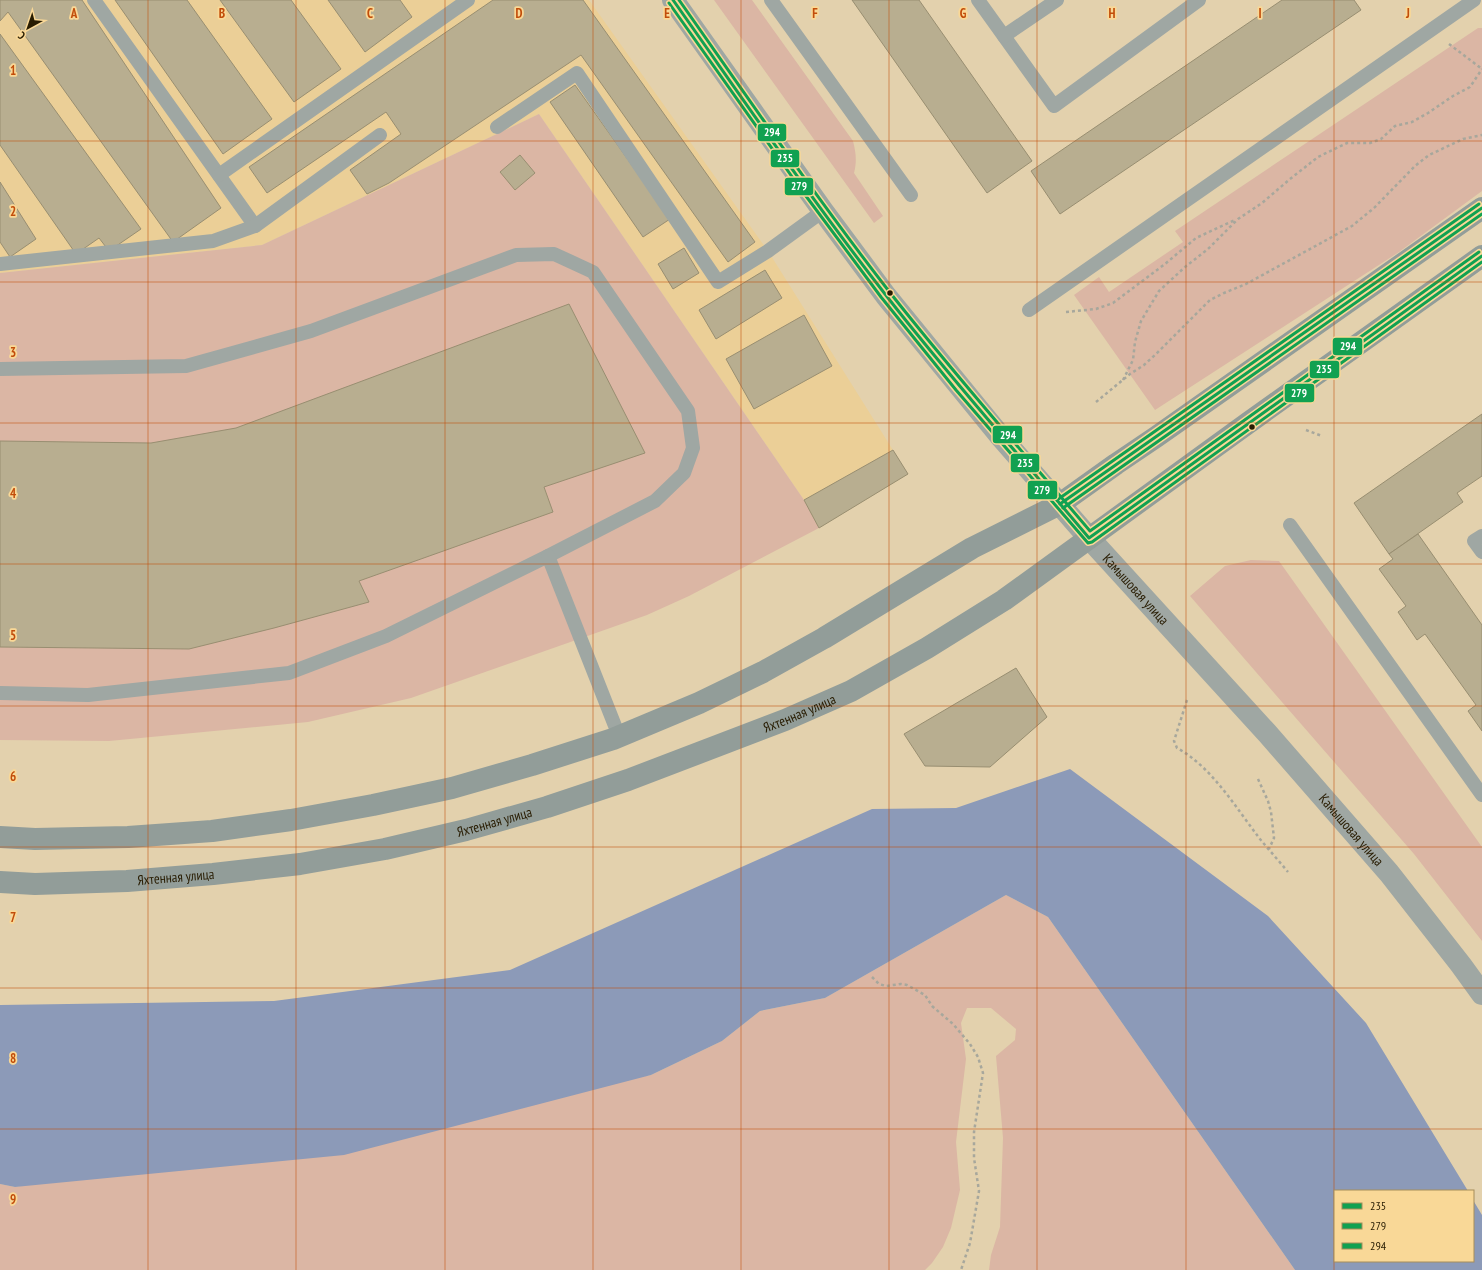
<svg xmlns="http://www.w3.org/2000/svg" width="1482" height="1270" viewBox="0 0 1482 1270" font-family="'PT Sans Narrow',sans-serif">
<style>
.built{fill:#ebcf97}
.green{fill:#dbb6a4}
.water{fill:#8c9ab8}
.building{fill:#b8ae90;stroke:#988e71}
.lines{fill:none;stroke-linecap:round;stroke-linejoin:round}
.path{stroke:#a7a79c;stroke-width:2.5;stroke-dasharray:3 3;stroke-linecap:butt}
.service{stroke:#9fa7a3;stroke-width:14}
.tertiary{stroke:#9fa7a3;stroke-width:22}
.secondary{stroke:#929d99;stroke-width:22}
.bus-1-casing{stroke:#f9d897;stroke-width:6}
.bus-2-casing{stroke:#f9d897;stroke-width:6}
.bus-3-casing{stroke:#f9d897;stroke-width:6}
.bus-1{stroke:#11a151;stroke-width:3}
.bus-2{stroke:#11a151;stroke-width:3}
.bus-3{stroke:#11a151;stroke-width:3}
.grid{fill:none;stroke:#c24d0a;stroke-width:1;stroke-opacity:0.55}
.bus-dot{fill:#281c02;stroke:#f9d897;stroke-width:1.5}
.labels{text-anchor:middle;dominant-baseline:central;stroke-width:3.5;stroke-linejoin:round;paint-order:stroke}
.street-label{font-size:14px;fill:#281c02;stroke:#f9d897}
.grid-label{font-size:13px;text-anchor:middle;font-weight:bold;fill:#c24d0a;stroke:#f9d897;stroke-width:3.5;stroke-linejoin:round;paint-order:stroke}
.line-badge{stroke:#f9d897;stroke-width:1.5}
.badge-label{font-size:11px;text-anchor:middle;font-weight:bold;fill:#fff}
</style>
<rect width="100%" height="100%" fill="#e3d1ad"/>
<!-- built -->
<polygon class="built" points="0,0 589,0 768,251 908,474 819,528 804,500 539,114 262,245 0,273"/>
<!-- green -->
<g class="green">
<path d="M714 0H752L853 141C856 153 857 161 854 173L883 216 874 223Z"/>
<polygon points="1478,28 1482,28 1482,191 1399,252 1155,410 1074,295 1099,277 1109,292 1183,242 1175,231"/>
<polygon points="539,114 804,500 819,528 689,596 647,615 411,698 308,722 109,741 0,740 0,273 262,245"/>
<polygon points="1251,560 1279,561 1482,847 1482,941 1414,854 1190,596 1225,566"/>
<polygon points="1006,895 1048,917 1295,1270 989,1270 991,1255 1000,1227 1003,1138 996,1056 1015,1040 1016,1029 991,1008 967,1008 961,1023 966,1059 956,1142 960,1190 951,1228 943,1247 932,1263 925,1270 0,1270 0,1184 15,1187 651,1075 722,1041 760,1011 825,998"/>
</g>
<!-- water -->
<polygon class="water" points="1070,769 1268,916 1366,1023 1468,1191 1335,1191 1335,1261 1473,1261 1473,1200 1482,1215 1482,1270 1295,1270 1048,917 1006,895 825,998 760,1011 722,1041 651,1075 344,1155 15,1187 0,1184 0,1005 274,1001 510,970 872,809 956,808"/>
<!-- building -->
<g class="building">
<polygon points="0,0 82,0 221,208 173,242 8,12 0,21"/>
<polygon points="115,0 187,0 272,119 223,154"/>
<polygon points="220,0 291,0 341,69 294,102"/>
<polygon points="328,0 400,0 412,17 365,52"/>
<polygon points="493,0 583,0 755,242 728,262 581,55 389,183 367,194 350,170 401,134 386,112 267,193 249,167"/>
<polygon points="852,0 919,0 1032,161 987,193"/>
<polygon points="1282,0 1354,0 1361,10 1060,214 1031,171"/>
<polygon points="0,34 141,229 109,251 99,238 76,254 0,145"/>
<polygon points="575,85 670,219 643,237 550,102"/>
<polygon points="520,155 535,173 515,190 500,172"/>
<polygon points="0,182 36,239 10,257 0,242"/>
<polygon points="684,248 699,273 673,289 658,264"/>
<polygon points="765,270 782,298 716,339 699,310"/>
<polygon points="569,304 645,453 544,487 553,512 359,581 369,602 274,628 189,649 0,647 0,441 151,443 236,428"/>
<polygon points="804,315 832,366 754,409 726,359"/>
<polygon points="1482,414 1482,476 1457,493 1463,502 1389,554 1354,503"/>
<polygon points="893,450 908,474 819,528 804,500"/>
<polygon points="1418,534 1482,625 1482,731 1468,711 1476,705 1425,634 1417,640 1398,612 1406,606 1379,569 1393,559 1389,554"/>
<polygon points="1016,668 1047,717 990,767 925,766 904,734"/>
</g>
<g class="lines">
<!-- path -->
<g class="path">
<polyline points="1449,44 1482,69"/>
<polyline points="1066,312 1096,309 1113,303 1165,264 1196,238 1235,220"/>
<polyline points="1123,380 1133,360 1135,342 1141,321 1159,291 1185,267 1208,249 1238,219 1262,203 1290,179 1318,157 1347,143 1370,143 1381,139 1395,126 1412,122 1428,113 1453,96 1470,87 1482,69"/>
<polyline points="1096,402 1130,374 1144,365 1156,354 1210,300 1224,293 1246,284 1352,226 1374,208 1415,166 1429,155 1463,139 1482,135"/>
<polyline points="1306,430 1322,436"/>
<path d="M1187 700 1174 741 1177 748C1212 767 1236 808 1260 839 1269 850 1279 861 1288 872"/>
<polyline points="1258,779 1268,801 1271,812 1274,838 1269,849"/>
<polyline points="872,977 879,984 886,986 901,984 907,985 925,995 932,1006 953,1024 970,1044 978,1057 983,1073 974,1132 974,1158 979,1191 970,1243 961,1270"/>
</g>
<!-- service -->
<g class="service">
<polyline points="94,0 255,226"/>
<polyline points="771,0 911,195"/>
<polyline points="978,0 1054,106 1199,0"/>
<polyline points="1004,36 1057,0"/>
<polyline points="497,127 577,73 718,282 768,251 823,211"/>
<polyline points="219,175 468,0"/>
<polyline points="0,264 213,241 255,226 380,135"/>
<polyline points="1029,310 1474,0"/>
<polyline points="0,369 186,366 311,331 516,255 554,254 593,272 688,411 693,448 684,473 655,501 548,556 386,636 289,673 88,695 0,693"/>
<polyline points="1290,525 1482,795"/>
<polyline points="1482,536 1474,541 1482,552"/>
<polyline points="548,556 619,736"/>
</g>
<!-- tertiary -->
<path class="tertiary" id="s1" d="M673 0 823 211 886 296 1001 437 1089 538 1267 733 1389 873 1461 965 1482 994"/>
<!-- secondary -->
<g class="secondary">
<polyline points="0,837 35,839 128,837 212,831 291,820 373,805 452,788 532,765 613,739 699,703 763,672 824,638 972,548 1060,504 1116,464 1156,437 1482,208"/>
<path id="s2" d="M0 882 35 884 127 881 213 874 300 864 385 849 466 830 547 807 628 780 785 720 851 691 927 648 1004 600 1248 423 1482 256"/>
</g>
<!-- bus-1 casing -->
<g class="bus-1-casing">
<g id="bus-1">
<path d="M673 0C743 99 811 199 885 294 950 378 1021 457 1089 538L1482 256"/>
<polyline points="1060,504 1482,208"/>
</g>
</g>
<!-- bus-2 casing -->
<g class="bus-2-casing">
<g id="bus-2">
<polyline points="669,3 800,188 881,297 956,390 1088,543 1092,542 1482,262"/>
<polyline points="1063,508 1482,214"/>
</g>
</g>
<!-- bus-3 casing -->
<g class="bus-3-casing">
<g id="bus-3">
<path d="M679 0C748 98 815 196 888 290 953 373 1022 451 1090 531L1479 252"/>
<polyline points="1057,500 1479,204"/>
</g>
</g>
<!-- bus-1 -->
<use href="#bus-1" class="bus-1"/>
<!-- bus-2 -->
<use href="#bus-2" class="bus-2"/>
<!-- bus-3 -->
<use href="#bus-3" class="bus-3"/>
</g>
<!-- grid -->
<path class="grid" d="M148 0V1270M296 0V1270M445 0V1270M593 0V1270M741 0V1270M889 0V1270M1037 0V1270M1186 0V1270M1334 0V1270M0 141H1482M0 282H1482M0 423H1482M0 564H1482M0 706H1482M0 847H1482M0 988H1482M0 1129H1482"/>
<!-- markers -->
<g class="bus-dot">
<circle cx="890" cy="293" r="3.5"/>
<circle cx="1252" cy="427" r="3.5"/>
</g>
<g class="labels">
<!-- street labels -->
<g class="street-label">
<text stroke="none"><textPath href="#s1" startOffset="750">Камышовая улица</textPath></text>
<text stroke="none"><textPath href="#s2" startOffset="824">Яхтенная улица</textPath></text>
<text stroke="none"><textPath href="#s2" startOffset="500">Яхтенная улица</textPath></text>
<text stroke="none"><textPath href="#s1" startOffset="1073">Камышовая улица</textPath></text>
<text stroke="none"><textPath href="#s2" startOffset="176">Яхтенная улица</textPath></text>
</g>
</g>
<g class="grid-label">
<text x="74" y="18">A</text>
<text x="222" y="18">B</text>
<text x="370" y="18">C</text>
<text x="519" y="18">D</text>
<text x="667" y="18">E</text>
<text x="815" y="18">F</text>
<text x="963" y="18">G</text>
<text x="1112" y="18">H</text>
<text x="1260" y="18">I</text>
<text x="1408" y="18">J</text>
<text x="13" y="75">1</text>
<text x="13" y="216">2</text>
<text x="13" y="357">3</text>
<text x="13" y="498">4</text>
<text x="13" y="640">5</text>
<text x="13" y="781">6</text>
<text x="13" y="922">7</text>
<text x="13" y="1063">8</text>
<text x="13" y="1204">9</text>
</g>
<g class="line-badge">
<rect x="757" y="123" width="30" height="19" rx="4" fill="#11a151"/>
<rect x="770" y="149" width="30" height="19" rx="4" fill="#11a151"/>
<rect x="784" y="177" width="30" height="19" rx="4" fill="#11a151"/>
<rect x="1332" y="337" width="31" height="19" rx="4" fill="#11a151"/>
<rect x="1309" y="360" width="31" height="19" rx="4" fill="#11a151"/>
<rect x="1284" y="383" width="31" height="20" rx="4" fill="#11a151"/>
<rect x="992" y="425" width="31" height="19" rx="4" fill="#11a151"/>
<rect x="1010" y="453" width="30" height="20" rx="4" fill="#11a151"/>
<rect x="1027" y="480" width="31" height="20" rx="4" fill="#11a151"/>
</g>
<g class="badge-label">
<text x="772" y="136">294</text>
<text x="785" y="162">235</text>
<text x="799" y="190">279</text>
<text x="1348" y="350">294</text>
<text x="1324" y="373">235</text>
<text x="1299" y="397">279</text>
<text x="1008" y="439">294</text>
<text x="1025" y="467">235</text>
<text x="1042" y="494">279</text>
</g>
<!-- legend -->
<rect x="1334" y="1190" width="140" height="72" fill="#f9d897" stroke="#a58d5b"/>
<rect x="1342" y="1203" width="20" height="6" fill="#11a151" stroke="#a58d5b"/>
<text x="1370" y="1210" font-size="12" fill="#281c02">235</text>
<rect x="1342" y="1223" width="20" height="6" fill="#11a151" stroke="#a58d5b"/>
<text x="1370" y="1230" font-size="12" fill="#281c02">279</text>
<rect x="1342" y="1243" width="20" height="6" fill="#11a151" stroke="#a58d5b"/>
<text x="1370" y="1250" font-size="12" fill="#281c02">294</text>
<!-- north arrow -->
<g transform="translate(28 28) rotate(220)" stroke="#f9d897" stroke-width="3" paint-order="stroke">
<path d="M0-3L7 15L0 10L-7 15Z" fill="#281c02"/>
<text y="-6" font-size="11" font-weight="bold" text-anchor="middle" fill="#281c02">С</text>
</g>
</svg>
